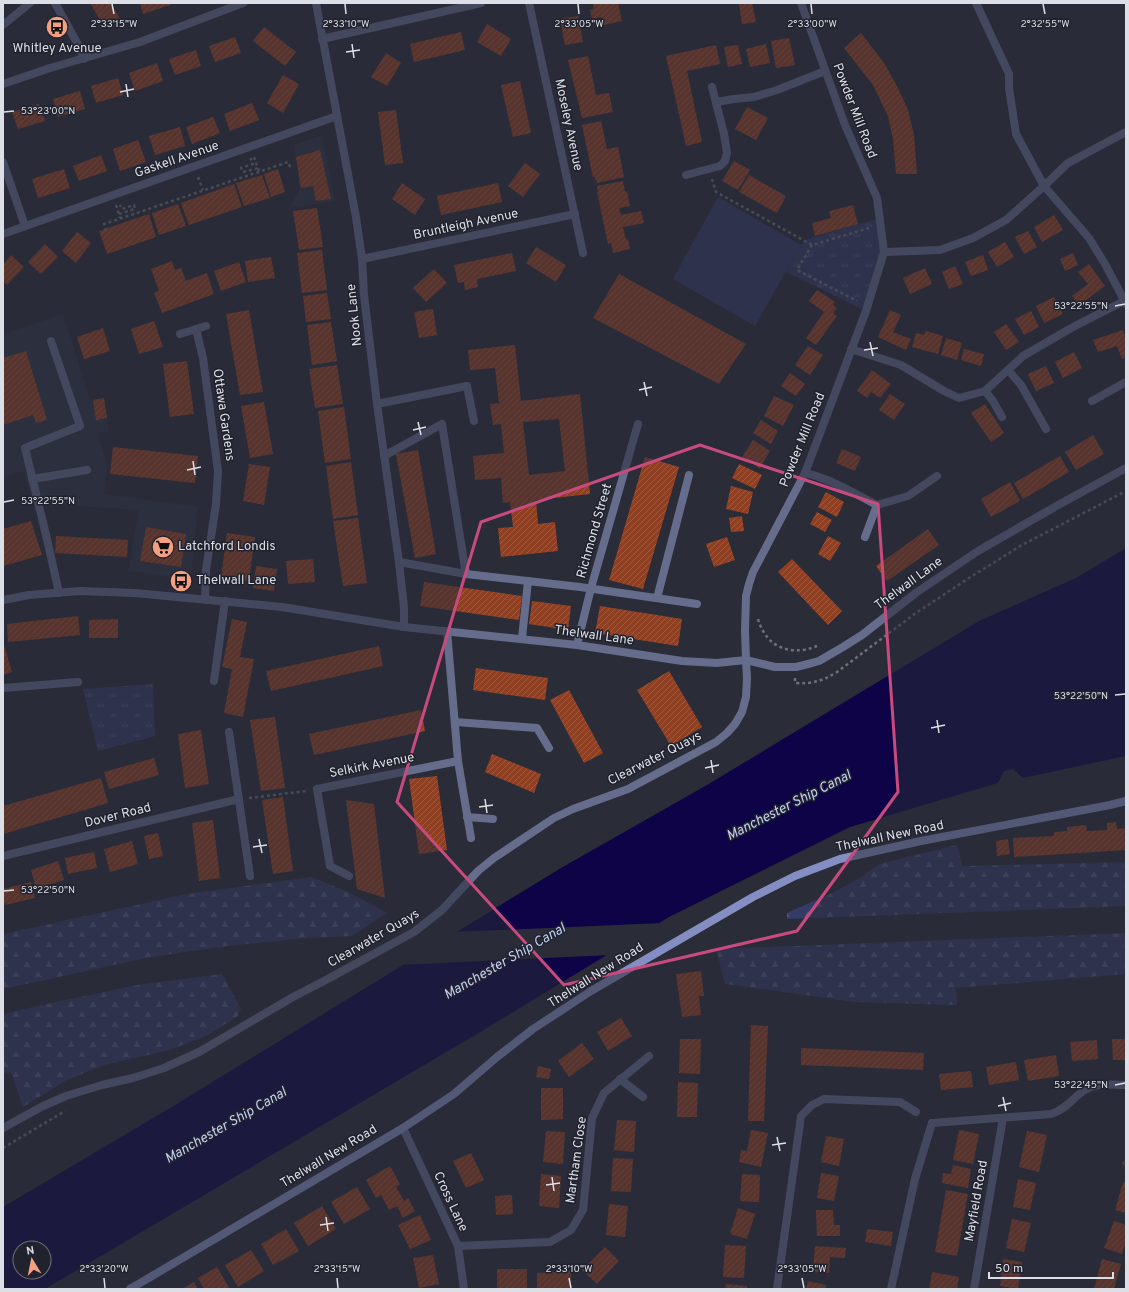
<svg xmlns="http://www.w3.org/2000/svg" width="1129" height="1292" viewBox="0 0 1129 1292" font-family="Overpass,sans-serif">
<style>
.built{fill:#2f3345}
.grass{fill:url(#grass-tufts)}
.forest{fill:url(#forest-firs)}
.garden{fill:#343b66}
.water{fill:#0d0346;fill-rule:evenodd}
.pier{fill:#2a2c38}
.building{fill:url(#building-hatch);fill-rule:evenodd}
.lines{fill:none;stroke-linecap:round;stroke-linejoin:round}
.path{stroke:#6d6f79;stroke-width:2.5;stroke-dasharray:3 3;stroke-linecap:butt}
.service{stroke:#656c8c;stroke-width:8}
.minor{stroke:#656c8c;stroke-width:8}
.secondary{stroke:#848ec2;stroke-width:8}
.marked{fill:none;stroke:#c94a7e;stroke-width:3;stroke-linejoin:round}
.ticks{fill:none;stroke:#dddfe7;stroke-width:1.5}
.labels{text-anchor:middle;dominant-baseline:central;stroke-width:3;stroke-linejoin:round;paint-order:stroke}
.poi-label{font-size:13px;fill:#dddfe7;stroke:#20232e;text-anchor:start}
.street-label{font-size:13px;fill:#dddfe7;stroke:#20232e}
.water-label{font-size:14px;font-style:italic;fill:#c5cef7;stroke:#20232e}
.ticks-label{font-size:10px;text-anchor:middle;fill:#dddfe7;stroke:#20232e;stroke-width:3;stroke-linejoin:round;paint-order:stroke}
</style>
<defs>
<pattern id="grass-tufts" width="24" height="20" patternUnits="userSpaceOnUse"><rect width="24" height="20" fill="#343b66"/><path d="M3 7l-1-3M5 7V3M7 7l1-3M15 17l-1-3M17 17v-4M19 17l1-3" fill="none" stroke="#51577c"/></pattern>
<pattern id="forest-firs" width="22" height="20" patternUnits="userSpaceOnUse"><rect width="22" height="20" fill="#343b66"/><path d="M5 1l3.5 6h-7zM16 11l3.5 6h-7z" fill="#51577c"/></pattern>
<pattern id="building-hatch" width="6" height="6" patternUnits="userSpaceOnUse"><rect width="6" height="6" fill="#8f4022"/><path d="M-1 1l2-2M0 6l6-6M5 7l2-2" fill="none" stroke="#9e5b42"/></pattern>
</defs>
<rect width="100%" height="100%" fill="#2a2c38"/>
<!-- built -->
<g class="built">
<polygon points="322,135 335,201 289,208 300,189 294,145"/>
<polygon points="63,314 90,400 104,398 109,431 98,433 107,466 104,494 198,507 191,579 128,571 139,510 46,504 34,507 24,471 3,477 3,334"/>
</g>
<!-- grass -->
<g class="grass">
<polygon points="880,218 884,252 866,311 786,272 801,245 808,239"/>
<polygon points="153,684 155,736 98,751 83,689"/>
</g>
<!-- forest -->
<g class="forest">
<polygon points="957,845 962,866 1126,862 1126,906 787,919 787,913 832,893 860,878 879,864"/>
<polygon points="312,877 350,893 387,913 352,936 307,938 227,946 151,957 3,989 3,934 187,894"/>
<polygon points="1126,933 1126,974 956,988 957,1005 855,1002 725,984 716,949"/>
<polygon points="222,974 241,1009 238,1016 206,1036 170,1050 104,1065 67,1080 23,1107 11,1072 3,1073 3,1014 33,1007 137,985"/>
</g>
<!-- garden -->
<polygon class="garden" points="718,197 801,245 755,326 673,279"/>
<!-- water -->
<path class="water" d="M1126 548V756L1023 778 1013 769 1004 771 998 783 850 827 669 917 482 1031 45 1289H3V1207L175 1105 561 868 707 785 979 621 1076 578ZM20 1248H44V1272H20Z"/>
<!-- pier -->
<polygon class="pier" points="662,923 611,955 399,965 453,932"/>
<!-- building -->
<g class="building">
<polygon points="90,3 111,3 120,19 105,28"/>
<polygon points="140,3 170,3 170,5 143,14"/>
<polygon points="593,3 618,3 622,21 604,25 602,17 592,19 590,10 594,9"/>
<polygon points="744,3 752,3 756,22 742,24 739,4"/>
<polygon points="578,16 583,42 565,45 560,19"/>
<polygon points="487,24 511,39 501,56 477,42"/>
<polygon points="264,27 296,52 285,66 253,41"/>
<polygon points="461,32 465,50 414,62 410,44"/>
<polygon points="861,33 884,63 897,86 908,110 914,135 917,174 896,174 893,139 888,116 883,106 873,85 844,48"/>
<polygon points="235,37 241,53 215,62 209,46"/>
<polygon points="789,38 795,65 776,68 771,41"/>
<polygon points="766,44 770,63 750,67 746,49"/>
<polygon points="716,45 720,64 687,71 702,142 686,146 666,56"/>
<polygon points="738,45 742,64 728,67 724,47"/>
<polygon points="196,50 201,66 175,75 169,59"/>
<polygon points="386,53 401,63 387,86 371,77"/>
<polygon points="588,56 596,95 609,93 613,112 582,118 568,60"/>
<polygon points="157,63 163,81 135,91 129,73"/>
<polygon points="283,75 299,84 283,113 267,103"/>
<polygon points="118,78 123,95 96,103 91,86"/>
<polygon points="520,81 531,133 513,137 501,85"/>
<polygon points="80,91 85,109 58,117 53,99"/>
<polygon points="252,103 259,120 230,131 224,114"/>
<polygon points="39,104 45,121 18,129 12,112"/>
<polygon points="747,107 768,118 756,140 735,129"/>
<polygon points="396,110 403,163 385,165 378,112"/>
<polygon points="213,117 220,133 192,144 186,127"/>
<polygon points="601,121 607,149 618,147 624,177 597,183 595,177 593,177 582,125"/>
<polygon points="180,127 185,146 155,155 149,136"/>
<polygon points="138,140 146,162 120,171 113,149"/>
<polygon points="320,150 331,199 316,201 313,186 301,188 296,157"/>
<polygon points="101,155 107,171 79,181 73,166"/>
<polygon points="734,161 750,170 738,190 722,181"/>
<polygon points="525,163 540,174 523,197 508,186"/>
<polygon points="64,169 70,188 38,198 32,179"/>
<polygon points="278,169 285,192 271,197 264,174"/>
<polygon points="262,175 270,198 244,206 236,183"/>
<polygon points="749,175 786,196 777,213 739,192"/>
<polygon points="623,181 625,192 627,191 630,206 619,208 621,215 641,211 644,223 623,227 626,240 628,239 630,249 613,253 611,243 608,244 597,192 598,192 597,186"/>
<polygon points="402,183 425,199 415,215 392,199"/>
<polygon points="498,183 502,202 441,215 437,196"/>
<polygon points="234,184 242,207 189,225 181,203"/>
<polygon points="178,204 186,226 159,235 152,213"/>
<polygon points="853,205 858,224 815,236 812,223 831,218 829,211"/>
<polygon points="317,208 323,247 299,250 293,211"/>
<polygon points="149,214 156,237 107,254 99,231"/>
<polygon points="1054,215 1063,230 1042,242 1034,227"/>
<polygon points="1028,231 1037,247 1024,254 1015,237"/>
<polygon points="77,232 91,243 76,263 62,251"/>
<polygon points="1005,242 1014,257 997,267 988,252"/>
<polygon points="45,244 58,257 41,274 28,262"/>
<polygon points="536,247 566,265 556,282 526,263"/>
<polygon points="322,250 327,290 302,293 297,253"/>
<polygon points="512,253 516,271 477,279 478,287 465,290 464,282 458,283 454,265"/>
<polygon points="1073,253 1078,265 1065,271 1060,259"/>
<polygon points="11,255 24,267 7,285 3,281 3,265"/>
<polygon points="983,255 988,270 971,276 965,262"/>
<polygon points="271,257 275,278 248,282 245,261"/>
<polygon points="172,261 175,270 181,268 186,281 207,273 214,294 162,313 154,293 159,291 151,269"/>
<polygon points="239,262 246,282 221,291 214,271"/>
<polygon points="1089,264 1105,286 1079,305 1072,296 1088,284 1078,272"/>
<polygon points="955,266 963,284 949,289 942,272"/>
<polygon points="925,268 932,284 910,294 903,278"/>
<polygon points="434,269 447,283 426,302 413,288"/>
<polygon points="619,274 746,344 719,384 593,318"/>
<polygon points="817,290 835,302 833,305 837,308 833,313 837,316 816,345 806,338 824,312 809,301"/>
<polygon points="327,293 331,319 306,322 303,296"/>
<polygon points="1054,297 1063,314 1044,323 1036,306"/>
<polygon points="433,309 437,335 419,338 414,312"/>
<polygon points="249,310 263,392 240,395 226,314"/>
<polygon points="890,310 901,315 893,332 911,339 906,350 878,337"/>
<polygon points="1031,311 1039,327 1024,335 1015,319"/>
<polygon points="154,321 163,347 139,354 131,329"/>
<polygon points="331,322 337,361 312,365 307,325"/>
<polygon points="1006,324 1019,342 1006,350 994,332"/>
<polygon points="103,328 110,351 84,359 77,337"/>
<polygon points="1123,330 1126,339 1126,357 1122,359 1117,346 1098,352 1093,340"/>
<polygon points="926,331 943,336 938,354 912,347 916,333 924,335"/>
<polygon points="946,338 962,343 957,360 941,355"/>
<path d="M515 345 521 401 580 394 590 494 536 500 538 524 555 522 558 551 501 557 498 528 513 527 510 502 503 503 501 478 475 480 473 456 504 453 501 424 493 425 490 404 499 403 495 368 470 370 468 350ZM559 419 565 471 529 475 523 422Z"/>
<polygon points="808,346 823,355 810,375 795,365"/>
<polygon points="964,349 984,354 981,366 961,360"/>
<polygon points="26,351 47,420 36,423 33,415 3,425 3,358"/>
<polygon points="1074,352 1082,368 1063,378 1055,362"/>
<polygon points="187,361 194,414 170,417 163,364"/>
<polygon points="337,365 343,404 315,408 309,369"/>
<polygon points="1046,366 1054,383 1036,391 1028,374"/>
<polygon points="872,370 891,384 880,398 871,392 867,398 857,391"/>
<polygon points="790,373 805,384 796,396 781,386"/>
<polygon points="890,394 905,404 894,420 879,410"/>
<polygon points="774,396 794,405 783,426 764,416"/>
<polygon points="104,398 107,418 96,420 93,400"/>
<polygon points="264,402 273,454 250,458 241,406"/>
<polygon points="985,404 1004,433 991,442 971,413"/>
<polygon points="344,407 351,459 325,463 318,411"/>
<polygon points="761,420 778,431 771,444 753,433"/>
<polygon points="1093,435 1104,454 1076,470 1065,452"/>
<polygon points="753,440 770,451 760,468 742,457"/>
<polygon points="113,447 198,456 195,483 110,474"/>
<polygon points="842,449 861,457 855,471 836,463"/>
<polygon points="418,450 436,554 415,558 396,454"/>
<polygon points="1060,456 1069,472 1023,499 1014,483"/>
<polygon points="645,457 679,467 643,589 609,580"/>
<polygon points="351,462 358,515 333,519 326,466"/>
<polygon points="249,464 270,467 264,505 243,501"/>
<polygon points="739,464 762,475 755,489 732,478"/>
<polygon points="1010,482 1020,501 991,517 981,499"/>
<polygon points="731,486 753,492 748,514 726,509"/>
<polygon points="826,492 844,502 837,517 818,507"/>
<polygon points="817,512 832,520 825,532 810,524"/>
<polygon points="742,516 744,531 731,532 729,518"/>
<polygon points="358,518 367,583 343,586 333,521"/>
<polygon points="31,521 42,555 3,566 3,529"/>
<polygon points="146,527 186,534 181,567 140,561"/>
<polygon points="928,529 939,545 887,581 876,566"/>
<polygon points="227,533 255,537 249,581 221,577"/>
<polygon points="56,536 128,540 127,557 55,553"/>
<polygon points="828,536 841,543 830,561 818,554"/>
<polygon points="727,537 735,560 714,567 706,544"/>
<polygon points="313,559 315,582 288,584 286,561"/>
<polygon points="792,559 842,611 828,625 778,572"/>
<polygon points="256,566 277,569 274,591 253,588"/>
<polygon points="424,582 522,596 519,620 420,606"/>
<polygon points="532,601 571,606 568,630 529,624"/>
<polygon points="600,606 682,619 678,646 595,633"/>
<polygon points="78,616 80,635 8,642 7,624"/>
<polygon points="118,619 118,638 89,638 89,620"/>
<polygon points="232,619 247,622 240,657 254,659 243,717 224,713 232,669 222,667"/>
<polygon points="3,641 12,672 3,675"/>
<polygon points="379,646 383,666 271,691 266,671"/>
<polygon points="476,668 548,678 545,700 473,690"/>
<polygon points="669,671 702,727 671,746 637,690"/>
<polygon points="569,690 603,753 584,763 550,700"/>
<polygon points="421,710 425,731 314,755 309,734"/>
<polygon points="275,717 285,788 261,791 250,720"/>
<polygon points="201,730 209,784 185,788 178,734"/>
<polygon points="492,754 541,774 534,793 485,772"/>
<polygon points="154,758 159,775 109,789 104,772"/>
<polygon points="437,776 447,850 419,854 409,779"/>
<polygon points="101,778 108,803 3,834 3,806"/>
<polygon points="283,797 293,871 273,874 262,800"/>
<polygon points="346,800 374,804 385,898 357,889"/>
<polygon points="213,820 220,878 199,881 192,823"/>
<polygon points="1116,822 1117,829 1126,828 1126,850 1014,857 1013,838 1054,836 1054,832 1067,831 1067,827 1086,825 1087,831 1107,830 1107,823"/>
<polygon points="158,833 163,856 149,859 144,836"/>
<polygon points="1008,839 1010,854 997,856 996,841"/>
<polygon points="132,841 138,864 110,872 104,849"/>
<polygon points="94,852 97,868 68,874 65,858"/>
<polygon points="58,861 64,880 36,888 31,870"/>
<polygon points="31,882 35,898 5,905 3,897 3,889"/>
<polygon points="701,971 704,996 699,996 701,1015 682,1017 676,974"/>
<polygon points="621,1018 632,1036 608,1051 597,1032"/>
<polygon points="751,1025 768,1026 764,1121 748,1121"/>
<polygon points="680,1039 701,1039 700,1074 679,1073"/>
<polygon points="1112,1039 1126,1039 1126,1060 1113,1060"/>
<polygon points="1097,1040 1098,1059 1072,1061 1070,1042"/>
<polygon points="582,1043 594,1059 569,1077 558,1061"/>
<polygon points="801,1048 924,1053 923,1070 801,1065"/>
<polygon points="1056,1055 1059,1076 1028,1081 1024,1060"/>
<polygon points="1016,1062 1019,1080 989,1085 986,1067"/>
<polygon points="538,1066 551,1069 549,1079 536,1077"/>
<polygon points="971,1071 973,1087 941,1090 939,1074"/>
<polygon points="678,1082 698,1083 697,1117 677,1117"/>
<polygon points="541,1088 563,1088 563,1119 541,1120"/>
<polygon points="617,1120 636,1121 634,1152 614,1150"/>
<polygon points="751,1130 768,1133 761,1167 739,1162 741,1150 747,1151"/>
<polygon points="959,1130 979,1134 973,1164 953,1160"/>
<polygon points="546,1131 565,1132 563,1164 543,1162"/>
<polygon points="1027,1131 1047,1135 1039,1172 1019,1167"/>
<polygon points="826,1136 844,1139 839,1166 821,1162"/>
<polygon points="471,1153 484,1180 466,1188 453,1161"/>
<polygon points="613,1158 633,1159 631,1192 611,1191"/>
<polygon points="1126,1160 1126,1168 1122,1163"/>
<polygon points="953,1165 971,1169 968,1188 942,1183 943,1173 951,1174"/>
<polygon points="390,1166 400,1184 396,1187 404,1201 408,1198 415,1211 403,1218 397,1206 389,1210 381,1195 376,1198 366,1180"/>
<polygon points="821,1173 839,1176 834,1201 817,1198"/>
<polygon points="541,1174 561,1176 559,1208 539,1206"/>
<polygon points="742,1174 760,1175 759,1202 740,1201"/>
<polygon points="1018,1179 1036,1183 1030,1210 1013,1207"/>
<polygon points="1123,1182 1126,1183 1126,1213 1115,1210"/>
<polygon points="357,1187 370,1209 344,1224 331,1202"/>
<polygon points="946,1190 968,1194 957,1256 935,1252"/>
<polygon points="512,1195 513,1214 496,1215 495,1196"/>
<polygon points="609,1204 628,1206 625,1237 606,1235"/>
<polygon points="322,1206 336,1229 308,1246 294,1223"/>
<polygon points="738,1208 755,1214 747,1239 730,1234"/>
<polygon points="816,1210 833,1210 834,1225 840,1225 840,1236 817,1236"/>
<polygon points="420,1215 431,1240 410,1249 398,1225"/>
<polygon points="1012,1219 1031,1223 1024,1252 1006,1248"/>
<polygon points="1114,1221 1126,1225 1126,1241 1122,1254 1104,1248"/>
<polygon points="286,1229 299,1251 273,1265 261,1244"/>
<polygon points="867,1229 893,1232 891,1246 865,1242"/>
<polygon points="725,1245 746,1246 744,1278 723,1277"/>
<polygon points="815,1246 846,1248 845,1258 830,1257 829,1273 813,1272"/>
<polygon points="605,1247 619,1261 597,1284 582,1270"/>
<polygon points="251,1250 264,1271 238,1287 225,1265"/>
<polygon points="433,1255 439,1284 419,1288 413,1258"/>
<polygon points="1003,1259 1022,1262 1018,1289 1000,1286"/>
<polygon points="1102,1259 1121,1264 1114,1289 1094,1289"/>
<polygon points="217,1267 230,1289 204,1289 198,1278"/>
<rect x="497" y="1269" width="30" height="19"/>
<polygon points="571,1271 571,1289 537,1289 537,1273"/>
<polygon points="932,1272 959,1277 957,1289 929,1289"/>
<polygon points="808,1281 826,1285 825,1289 806,1289"/>
<polygon points="194,1282 198,1289 182,1289"/>
<polygon points="726,1284 747,1286 747,1289 725,1289"/>
</g>
<g class="lines">
<!-- path -->
<g class="path">
<polyline points="254,157 259,171"/>
<polyline points="250,160 251,159 253,164 241,168 243,172 258,168"/>
<polyline points="198,177 203,190"/>
<polyline points="712,179 716,192 812,245 869,228"/>
<polyline points="116,205 120,218"/>
<polyline points="119,214 135,209 134,205 122,209 120,205"/>
<polyline points="106,231 104,224 288,162 291,169"/>
<polyline points="812,245 797,270 857,301"/>
<path d="M758 619C766 647 790 657 817 646"/>
<path d="M795 678V683C813 684 822 681 837 672L916 613 969 578 1022 545 1126 491"/>
<polyline points="249,798 306,791"/>
<polyline points="3,1148 65,1111"/>
</g>
<!-- service -->
<g class="service">
<polyline points="686,175 720,166 725,161 727,153 724,134"/>
<polyline points="51,341 80,426 25,448 47,539 59,593"/>
<polyline points="985,391 993,401 1002,417"/>
<polyline points="377,404 467,386 474,421"/>
<polyline points="384,456 442,424 466,574"/>
<polyline points="32,479 87,470"/>
<polyline points="399,562 466,574 580,587 697,604"/>
<polyline points="657,598 689,475"/>
<polyline points="522,638 528,581"/>
<polyline points="214,681 225,601"/>
<polyline points="3,688 78,682"/>
<polyline points="891,1289 915,1179 932,1123"/>
</g>
<!-- minor -->
<g class="minor">
<polyline points="55,3 81,50 84,59"/>
<polyline points="316,3 356,217 362,259 364,295 377,404 399,562 404,608 404,627"/>
<polyline points="529,3 583,253"/>
<polyline points="976,3 1009,74 1009,88 1016,134 1044,186 1089,238 1105,264 1126,304"/>
<polyline points="3,25 30,3"/>
<polyline points="322,39 481,3"/>
<polyline points="3,84 50,68 140,42 243,3"/>
<polyline points="712,87 724,134"/>
<polyline points="716,102 734,99 754,97 777,90 825,71"/>
<polyline points="3,162 25,226"/>
<polyline points="3,234 337,116"/>
<polyline points="884,252 940,250 973,238 1006,220 1044,186 1068,163 1126,132"/>
<polyline points="362,259 575,214"/>
<polyline points="196,329 203,358 218,471 216,504 206,570 205,599"/>
<polyline points="180,334 206,326"/>
<polyline points="851,349 901,365 944,391 959,398 985,391 1023,356 1073,327 1124,301"/>
<polyline points="1008,370 1021,385 1046,429"/>
<polyline points="1092,401 1126,382"/>
<path d="M805 473C831 479 854 493 877 505L865 537"/>
<polyline points="877,505 908,496 937,476"/>
<polyline points="3,600 29,595 80,591 135,593 282,607 404,627 577,645 682,661 717,663 746,660 775,667 796,667 808,664 819,661 843,647 862,635 917,592 978,551 1060,504 1126,468"/>
<polyline points="447,631 458,761 471,838"/>
<polyline points="577,645 591,588 638,424"/>
<polyline points="455,722 537,728 549,748"/>
<polyline points="229,732 250,876"/>
<polyline points="467,817 493,819"/>
<polyline points="3,856 239,799"/>
<polyline points="349,876 330,866 317,789 458,761"/>
<polyline points="620,1079 643,1097"/>
<path d="M932 1123 1051 1114C1070 1108 1076 1092 1091 1087 1101 1083 1115 1085 1126 1085"/>
<polyline points="3,1128 43,1106 66,1096 102,1085 133,1078 164,1068 199,1052 293,997 324,981 414,932 442,910 478,871 494,858 554,818 573,809 628,789 716,742 727,733 735,724 742,712 746,697 747,678 746,660 745,630 746,596 749,584 753,572 805,473 866,311 884,252 877,198 845,125 801,3"/>
<polyline points="403,1128 458,1246 464,1289"/>
<polyline points="458,1246 550,1242 571,1230 583,1210 592,1118 604,1093 649,1056"/>
<polyline points="777,1289 801,1116 812,1105 824,1099 900,1102 916,1112"/>
<polyline points="974,1289 1003,1118"/>
</g>
<!-- secondary -->
<polyline class="secondary" points="130,1289 403,1128 454,1094 497,1057 533,1029 591,991 753,897 795,876 840,859 921,841 1110,805 1126,801"/>
</g>
<!-- marked area -->
<path d="M0 0H1129V1292H0ZM700 445 878 504 898 792 797 931 564 985 397 802 481 522Z" fill="#2a2c38" fill-opacity=".55" fill-rule="evenodd"/>
<path class="marked" d="M700 445 878 504 898 792 797 931 564 985 397 802 481 522Z"/>
<!-- ticks -->
<path class="ticks" d="M112 4 114 14M345 4 346 14M578 4 579 14M811 4 812 14M1043 4 1045 14M352 44 354 58M346 52 360 50M126 84 128 97M120 92 134 89M4 112 14 111M1115 306 1125 304M870 342 873 356M864 350 878 348M644 382 647 396M639 390 652 387M418 422 421 435M413 430 426 427M193 461 195 475M187 470 201 467M4 502 14 500M1115 695 1125 694M937 720 939 733M931 728 945 725M711 760 713 773M705 768 719 765M485 799 487 813M479 807 493 805M259 839 262 853M253 847 267 845M4 891 14 890M1115 1085 1125 1083M1003 1097 1006 1111M998 1106 1011 1103M777 1137 780 1151M772 1145 786 1143M552 1177 554 1191M546 1185 560 1183M326 1217 328 1231M320 1225 334 1223M104 1278 105 1288M337 1278 338 1288M569 1278 571 1288M802 1278 804 1288"/>
<!-- icons -->
<defs>
<g id="bus-disc" transform="scale(1.15)"><circle r="9.5" fill="#f3a082" stroke="#20232e"/><path d="M-5-6H5V4H4V6H2V4H-2V6H-4V4H-5ZM-3.5-4V0h7V-4ZM-3.5 1.2v1.5H-2V1.2ZM2 1.2v1.5H3.5V1.2Z" fill="#111"/></g>
<g id="supermarket-disc" transform="scale(1.15)"><circle r="9.5" fill="#f3a082" stroke="#20232e"/><path d="M-6-5.5h2.5l.6 2H6L4.5 2H-2.5L-4.4-4H-6ZM-1.5 3.2a1.3 1.3 0 1 0 .1 0ZM3 3.2a1.3 1.3 0 1 0 .1 0Z" fill="#111"/></g>
</defs>
<g fill-rule="evenodd">
<use href="#bus-disc" x="57" y="27"/>
<use href="#supermarket-disc" x="163" y="547"/>
<use href="#bus-disc" x="181" y="581"/>
</g>
<g class="labels">
<!-- poi labels -->
<g class="poi-label">
<text x="57" y="49" text-anchor="middle">Whitley Avenue</text>
<text x="178" y="547">Latchford Londis</text>
<text x="196" y="581">Thelwall Lane</text>
</g>
<!-- street labels -->
<g class="street-label">
<text transform="translate(854 111) rotate(69)">Powder Mill Road</text>
<text transform="translate(568 125) rotate(78)">Moseley Avenue</text>
<text transform="translate(177 160) rotate(-19)">Gaskell Avenue</text>
<text transform="translate(466 225) rotate(-12)">Bruntleigh Avenue</text>
<text transform="translate(355 315) rotate(-96)">Nook Lane</text>
<text transform="translate(223 415) rotate(82)">Ottawa Gardens</text>
<text transform="translate(803 440) rotate(-68)">Powder Mill Road</text>
<text transform="translate(595 531) rotate(-74)">Richmond Street</text>
<text transform="translate(909 584) rotate(-36)">Thelwall Lane</text>
<text transform="translate(594 636) rotate(8)">Thelwall Lane</text>
<text transform="translate(655 759) rotate(-27)">Clearwater Quays</text>
<text transform="translate(372 766) rotate(-11)">Selkirk Avenue</text>
<text transform="translate(118 816) rotate(-14)">Dover Road</text>
<text transform="translate(890 837) rotate(-12)">Thelwall New Road</text>
<text transform="translate(374 939) rotate(-30)">Clearwater Quays</text>
<text transform="translate(596 976) rotate(-32)">Thelwall New Road</text>
<text transform="translate(329 1157) rotate(-31)">Thelwall New Road</text>
<text transform="translate(577 1160) rotate(-82)">Martham Close</text>
<text transform="translate(977 1201) rotate(-80)">Mayfield Road</text>
<text transform="translate(450 1202) rotate(65)">Cross Lane</text>
</g>
<!-- water labels -->
<g class="water-label">
<text transform="translate(789 806) rotate(-27)">Manchester Ship Canal</text>
<text transform="translate(505 962) rotate(-30)">Manchester Ship Canal</text>
<text transform="translate(226 1126) rotate(-30)">Manchester Ship Canal</text>
</g>
</g>
<g class="ticks-label">
<text x="114" y="27">2°33'15"W</text>
<text x="346" y="27">2°33'10"W</text>
<text x="579" y="27">2°33'05"W</text>
<text x="812" y="27">2°33'00"W</text>
<text x="1045" y="27">2°32'55"W</text>
<text x="48" y="114">53°23'00"N</text>
<text x="1081" y="309">53°22'55"N</text>
<text x="48" y="504">53°22'55"N</text>
<text x="1081" y="699">53°22'50"N</text>
<text x="48" y="893">53°22'50"N</text>
<text x="1081" y="1088">53°22'45"N</text>
<text x="104" y="1272">2°33'20"W</text>
<text x="337" y="1272">2°33'15"W</text>
<text x="569" y="1272">2°33'10"W</text>
<text x="802" y="1272">2°33'05"W</text>
</g>
<!-- border -->
<rect width="1129" height="1292" fill="none" stroke="#dddfe7" stroke-width="8"/>
<!-- north arrow -->
<g transform="translate(32 1260) rotate(350)"><circle r="19" fill="#20232e" stroke="#6c6e78"/>
<path d="M0-3L7 15L0 10L-7 15Z" fill="#f3a082"/>
<text y="-6" font-size="11" font-weight="bold" text-anchor="middle" fill="#dddfe7">N</text>
</g>
<!-- scale -->
<path d="M989 1272v6h124v-6" fill="none" stroke="#dddfe7" stroke-width="2"/>
<text x="995" y="1272" font-size="12" fill="#dddfe7" stroke="#20232e" stroke-width="3" paint-order="stroke">50 m</text>
</svg>
